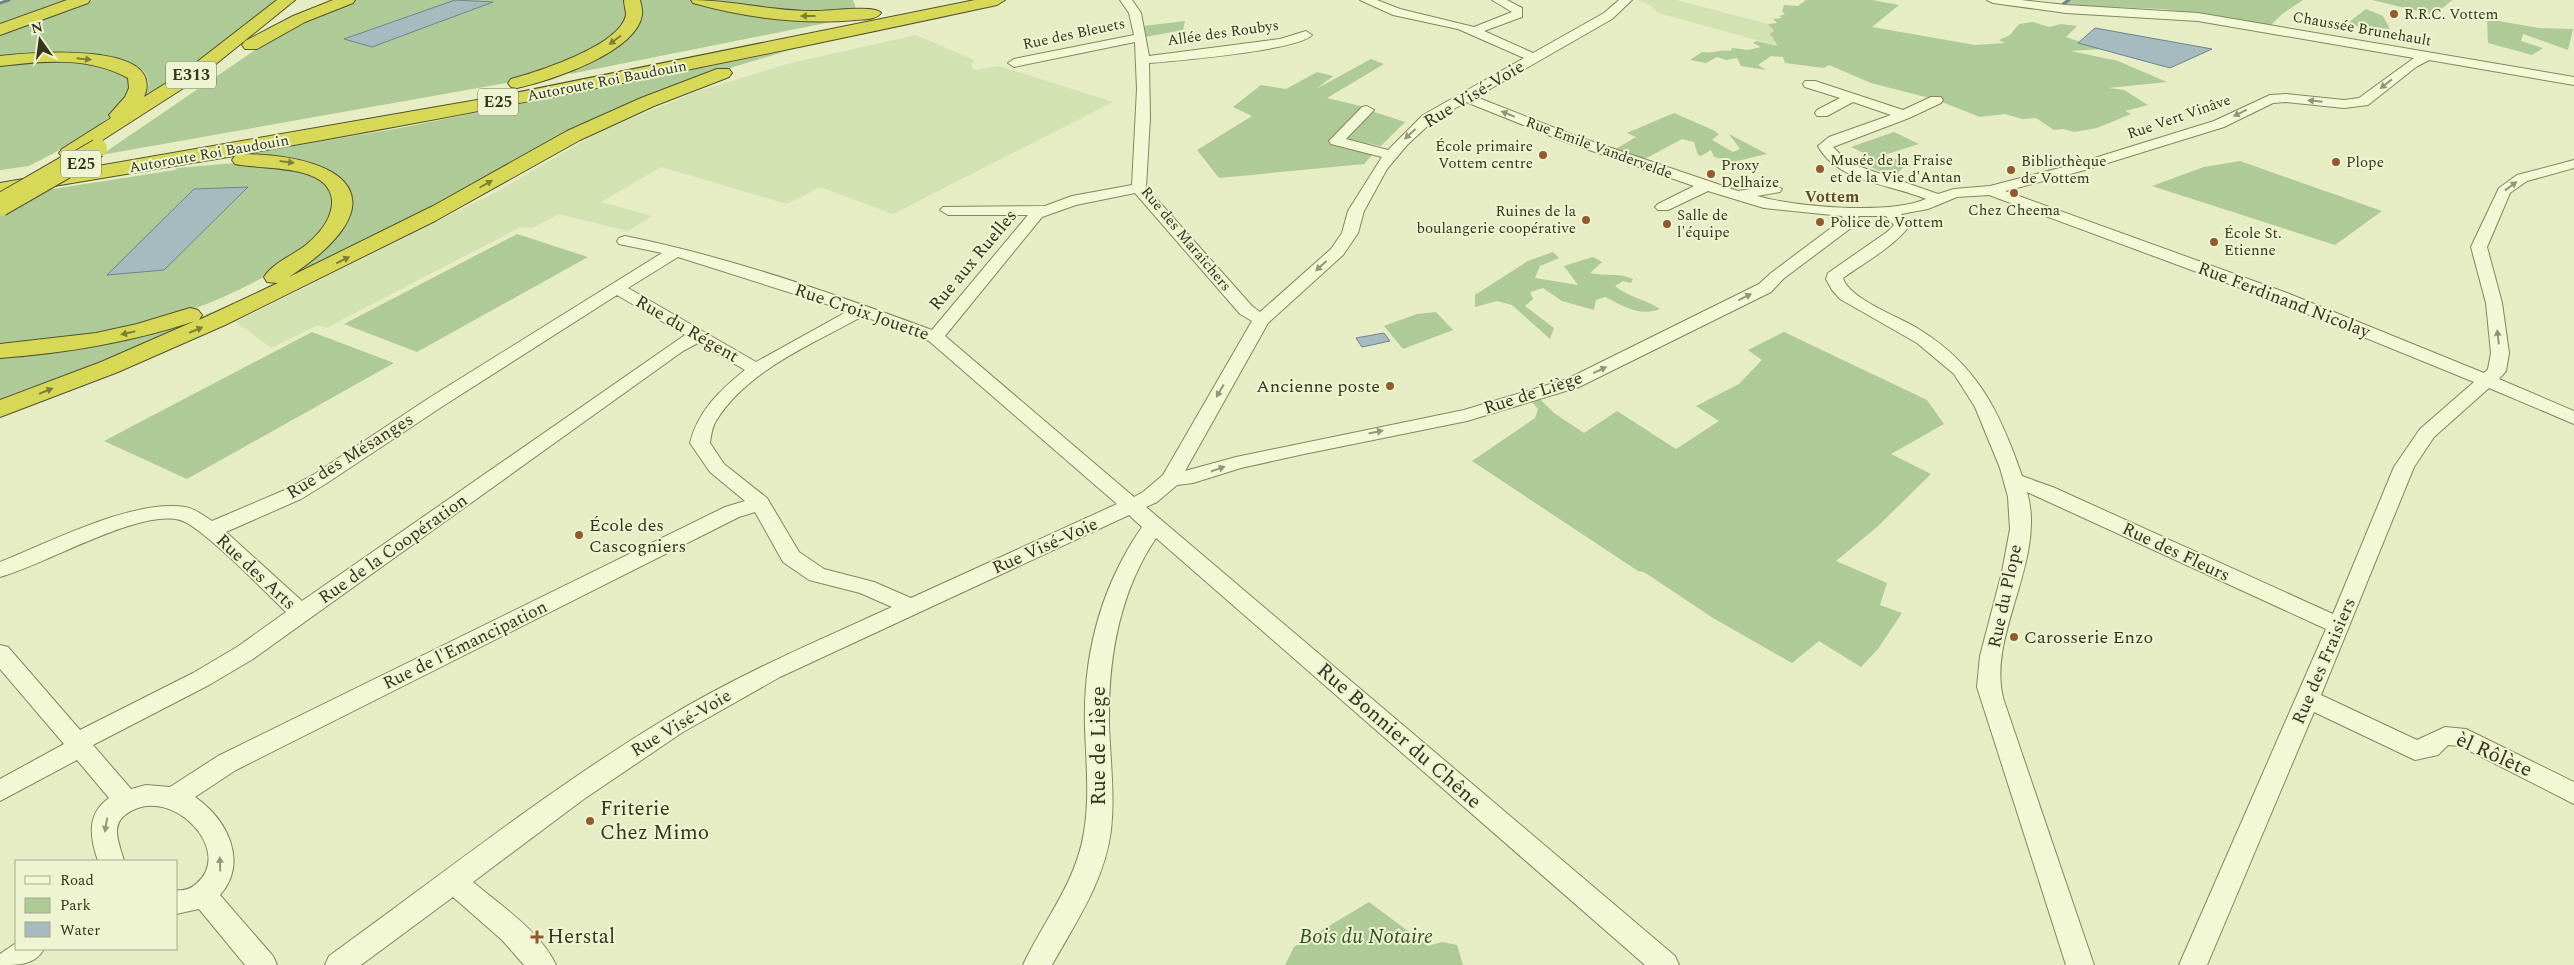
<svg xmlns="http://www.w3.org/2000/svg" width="2574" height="965" viewBox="0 0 2574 965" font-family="Spectral,serif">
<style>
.farmland{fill:#d3e2b1}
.green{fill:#adca97}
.water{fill:#a5bbbf;stroke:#6c868d}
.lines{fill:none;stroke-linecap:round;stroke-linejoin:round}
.stream{stroke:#6c868d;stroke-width:3}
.minor-casing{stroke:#86865a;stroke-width:2}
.highway-casing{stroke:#54512f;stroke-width:2}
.minor{fill:#f2f8d6;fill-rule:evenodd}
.highway{fill:#d7d956;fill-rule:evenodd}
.highway-bridge-far1-casing{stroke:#54512f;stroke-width:20;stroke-linecap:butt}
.highway-bridge-casing{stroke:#54512f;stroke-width:24;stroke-linecap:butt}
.highway-bridge-far1{stroke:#d7d956;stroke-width:18}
.highway-bridge{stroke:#d7d956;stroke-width:22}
.oneway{fill:#7e7f37}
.oneway2{fill:#94967a}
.poi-dot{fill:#935b2c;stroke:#eef4d2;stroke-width:2}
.labels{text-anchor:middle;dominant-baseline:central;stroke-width:4;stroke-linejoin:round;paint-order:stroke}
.far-poi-label{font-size:15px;fill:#36351e;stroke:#eef4d2;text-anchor:start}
.far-street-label{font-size:15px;fill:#36351e;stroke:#eef4d2}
.shield{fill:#eef4d2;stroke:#6d6e54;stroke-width:1}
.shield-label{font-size:16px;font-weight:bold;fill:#36351e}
.far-quarter-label{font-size:16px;font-weight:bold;fill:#624c1f;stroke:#eef4d2}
.street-label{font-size:18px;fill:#36351e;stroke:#eef4d2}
.poi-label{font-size:18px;fill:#36351e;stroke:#eef4d2;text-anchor:start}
.near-street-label{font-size:21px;fill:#36351e;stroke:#eef4d2}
.near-poi-label{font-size:21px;fill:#36351e;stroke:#eef4d2;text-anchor:start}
.near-park-label{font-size:21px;font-style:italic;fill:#325225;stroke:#eef4d2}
</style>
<rect width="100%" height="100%" fill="#e6ecc3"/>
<!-- farmland -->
<g class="farmland">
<polygon points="1638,0 1676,0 1768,24 1774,31 1779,46 1658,13 1650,5"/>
<polygon points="916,35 974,60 971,65 974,70 999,66 1113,102 893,214 820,187 787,204 661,167 601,202 652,216 628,231 559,214 532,228 521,227 326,328 318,325 271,348 236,322 496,192 599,132 696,92 787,64"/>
</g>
<!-- green -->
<g class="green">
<polygon points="9,0 71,0 0,26 0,3"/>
<path d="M93 0H276L230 38 142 99 149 84C148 81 147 75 145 73 123 45 32 55 0 57V34Z"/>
<path d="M355 0H624C644 41 535 75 506 83L101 155 283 31Z"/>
<polygon points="638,0 692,0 717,7 861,16 570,74 576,66 640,19 642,8"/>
<polygon points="714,0 853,0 857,11 802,13"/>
<path d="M1806 0H1872L1899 5 1872 27 1975 45 2005 43 1999 40 2010 35 2019 24 2033 22 2049 27 2061 24 2077 26 2066 37 2101 49 2071 51 2118 61 2167 82 2108 88 2124 90 2148 105 2125 111 2131 114 2097 128 2074 132 2064 129 2054 130 2036 118 2022 119 2005 114 1980 117 1937 100 1871 83 1829 65 1824 68 1785 63 1783 57 1771 56 1758 65 1766 70 1741 66 1737 58 1726 60 1717 57 1706 63 1690 60 1702 52C1713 54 1720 49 1731 51L1732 48 1748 50 1761 47 1753 43 1756 41 1778 46 1770 34 1774 31 1768 24 1777 23 1773 19 1782 18 1779 16 1785 14 1782 11 1784 5 1798 6Z"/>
<polygon points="2068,0 2303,0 2282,14 2271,25 2164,9 2060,5"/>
<polygon points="2372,0 2452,0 2434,15"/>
<polygon points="2366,9 2383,16 2390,29 2357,26 2349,22"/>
<polygon points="2487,19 2539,28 2573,29 2568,50 2523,34 2521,41 2543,48 2532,55 2488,43"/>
<polygon points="1185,21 1183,30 1145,37 1144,26"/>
<path d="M787 51 723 70 679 87 429 214 185 329 0 402V356C82 355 168 334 242 299 273 285 374 233 349 188 340 172 291 161 273 158 261 155 247 156 235 156L400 128Z"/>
<polygon points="1371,59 1384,64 1327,98 1369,108 1368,110 1405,122 1381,146 1346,139 1336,141 1373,154 1364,164 1219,178 1197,150 1252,116 1233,107 1261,85 1286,89 1317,72 1333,76 1316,89"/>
<polygon points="78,60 127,74 133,88 115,113 77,141 29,166 0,170 0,62"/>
<polygon points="1674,113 1713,130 1719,134 1712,140 1733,152 1740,149 1729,134 1767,154 1733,162 1714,157 1711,150 1701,156 1698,155 1694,142 1682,139 1641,161 1614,150 1636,137 1627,133"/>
<path d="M1894 132 1919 144 1884 155 1907 163 1895 176C1881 173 1873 166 1859 164L1874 158 1851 147Z"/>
<polygon points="2240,161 2382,211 2335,245 2152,186 2204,167"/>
<path d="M235 163C259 166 288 165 310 176 321 181 330 188 332 200 341 247 230 296 194 309 129 332 68 338 0 344V212L40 191 175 170 177 168Z"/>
<polygon points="517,234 588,257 417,352 344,324"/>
<path d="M1553 252 1559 258 1540 266 1535 278 1578 285 1564 266 1593 257 1602 262 1590 273C1606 277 1618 272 1633 279L1631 283 1623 281 1615 286C1628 297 1645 299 1660 309 1639 317 1624 306 1605 297L1596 300 1594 310 1562 301 1543 288 1530 292 1533 299 1525 306 1554 328 1550 339 1512 305 1497 301 1475 307V295L1528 261Z"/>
<polygon points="1436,312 1453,330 1403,349 1384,326 1417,314"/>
<polygon points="312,332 394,363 187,479 104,441"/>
<polygon points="1784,332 1927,400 1944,424 1891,454 1931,474 1877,527 1836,561 1887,583 1880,605 1902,613 1878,649 1861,667 1819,641 1792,663 1713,618 1644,572 1638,571 1472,461 1535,418 1538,409 1532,402 1540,399 1554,413 1584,433 1617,411 1676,449 1719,421 1696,406 1739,384 1762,360 1748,350"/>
<polygon points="1369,902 1428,946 1442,942 1457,945 1463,965 1285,965 1294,947"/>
</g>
<!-- water -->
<g class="water">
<polygon points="455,0 493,2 372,47 344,39"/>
<polygon points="2095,28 2212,49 2170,68 2078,43"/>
<polygon points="248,187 164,270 107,275 194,189"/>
<polygon points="1384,333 1390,341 1362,347 1356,338"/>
</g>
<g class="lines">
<!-- stream -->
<g class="stream">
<polyline points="0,3 9,0"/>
<polyline points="2063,4 2069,0"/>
</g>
<!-- minor casing -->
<g class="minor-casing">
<g id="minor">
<path d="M1120 0H1132L1141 13 1149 56 1280 39 1306 31 1312 35C1300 50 1175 61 1149 63L1150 118 1146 187 1252 306 1260 312 1331 249 1342 233 1348 211 1382 157 1331 144 1329 141 1362 107 1367 106 1374 110 1346 139 1388 150 1423 115 1524 58 1458 29 1393 15 1360 0H1377L1400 9 1474 27 1512 12 1492 0H1507L1522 8V17L1484 31 1533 53 1604 13 1619 0H1632L1612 19 1476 97 1573 135 1738 191 1775 185 1782 189 1780 192 1757 196C1796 207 1889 215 1926 199 1891 184 1837 182 1818 146L1829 137 1891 115 1853 102 1827 116H1817L1815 113 1817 110 1840 98 1805 87 1803 84 1805 81H1815L1903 110 1931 97H1941L1943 100 1941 103 1909 118 1833 147 1846 160 1861 167 1938 194 1954 189 1990 186 2075 164 2214 121 2270 95 2286 94 2344 100 2359 98 2414 58 2198 21 2066 13 1993 3 1987 0H2021L2066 5 2198 13 2574 77V85L2429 60 2416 67 2368 105 2344 108 2286 102 2273 103 2224 127 2085 170 2005 191 2287 293 2484 373 2488 369 2491 353 2486 303 2471 247 2499 188 2517 175 2574 160V168L2527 181 2510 193 2487 247 2502 303 2509 353 2506 371 2499 379 2574 411V424L2489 388 2434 437 2414 467 2321 695 2417 740 2445 727 2466 729 2574 782V804L2460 746 2448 745 2438 755 2415 760 2314 712 2207 965H2179L2326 629 2027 492C2047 561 1985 637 2004 701L2094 965H2066L1977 687 1980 656 2002 572 2010 529 2008 497 2000 468 1975 407 1954 374 1917 343 1840 299 1832 290 1826 279 1828 273 1887 232 1894 225 1886 216H1858L1859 219 1851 228 1783 279 1771 292 1579 387 1467 421 1304 454 1241 468 1193 483 1177 485 1157 502 1146 507 1675 956 1679 965H1645L1156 538C1119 593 1108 659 1109 724 1110 759 1115 794 1111 830 1105 880 1076 922 1052 965H1023C1044 920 1076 883 1084 832 1090 797 1086 762 1085 727 1083 655 1101 586 1142 527L1129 515 780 677 683 732 584 799 473 882C500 905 541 932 556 965H524L502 940 453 897 361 965H325L329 956C440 876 548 790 665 719 737 675 815 642 892 607L860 593 809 580 783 562 755 512 739 517 236 770 195 797C227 819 249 862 220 895L273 956 277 965H245L199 909 176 914V890C185 891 191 889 197 883 234 851 174 787 131 811 108 823 119 842 124 861H98C90 838 86 814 109 798L77 760 0 801V779L64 744 0 669V645L8 647 80 730 193 673 237 647 286 612C267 594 202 526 180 520 138 509 45 565 0 577V562C51 542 132 499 185 507 196 509 204 516 212 521L287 489 313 475 429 398 662 253 619 244 617 241 619 238 625 236C729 257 832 293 932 330L1028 215H948L940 210 943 207 1045 206 1072 196 1132 185 1137 89 1135 42 1014 67 1008 63 1014 59 1134 35 1129 13ZM1466 102 1563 141 1694 186 1658 204 1655 207 1658 210H1668L1708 191 1764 208 1842 216 1843 219 1771 273 1759 284 1567 379 1464 410 1236 457 1185 471 1268 323 1343 255 1358 233 1364 211 1387 169 1407 145 1433 121ZM1135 193 1240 314 1252 321 1163 475 1143 492 1134 497 945 336 1042 217 1076 205ZM1989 195 2275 301 2474 382 2420 429 2394 467 2333 614 2055 488 2022 476C2000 412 1977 364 1917 328 1899 317 1848 298 1843 278 1865 262 1894 247 1910 225L1901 214 1928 209 1957 197ZM678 257 848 311 756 362 628 288ZM617 295 685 335 302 601 226 532 301 499 327 483 443 406ZM863 316 929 341 1117 504 911 598 874 582 824 569 799 552 767 498 724 464 710 443C711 436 712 427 716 421 747 370 813 344 863 316ZM698 343 745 370C720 390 698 411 690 443L710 472 745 501 725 507 218 756 170 787 146 785 131 789 93 745 209 685 253 659 683 351Z"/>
<path d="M16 943V949H44C35 965 19 965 0 965V954Z"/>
</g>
</g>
<!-- highway casing -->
<g class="highway-casing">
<g id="highway">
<polygon points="67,0 90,0 88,3 0,35 0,24"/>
<path d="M277 0H295L196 80 76 157H62L59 153 62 149 111 118 109 115 125 97 129 88 128 78C88 56 43 61 0 66V56C27 53 168 40 144 97L184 72Z"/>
<polygon points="333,0 355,0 353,3 305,22 257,49 245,49 242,45 245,41 293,16"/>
<path d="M624 0H640C641 4 643 11 642 15 636 53 549 81 517 88L511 87 508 83 511 79C537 72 620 46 626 15 626 11 624 4 624 0Z"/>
<path d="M691 0C733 0 775 12 818 11 830 11 876 5 881 13 876 20 864 19 856 20 801 25 747 18 693 3Z"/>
<path d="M975 0H1005L997 5C747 59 495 110 243 154 356 156 398 205 289 277L433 206 567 131 641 98 717 69H729L732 73 729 77 654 106 580 140 435 221 225 325 118 372 0 417V400L101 362 195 321C132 342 67 353 0 358V344L96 333 137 324 190 308 198 310 202 315 199 320 278 283 267 282 264 277C273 263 293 255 306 245 319 234 333 218 332 200 329 163 260 170 235 164L232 160 235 156 240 155 0 195V183L500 96Z"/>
</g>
</g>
<!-- minor -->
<use href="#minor" class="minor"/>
<!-- highway -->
<use href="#highway" class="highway"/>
<!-- highway-bridge-far1 casing -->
<g class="highway-bridge-far1-casing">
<polyline id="highway-bridge-far1" points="64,168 98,148"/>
</g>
<!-- highway-bridge casing -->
<g class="highway-bridge-casing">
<polyline id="highway-bridge" points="0,205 66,167"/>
</g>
<!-- highway-bridge-far1 -->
<use href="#highway-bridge-far1" class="highway-bridge-far1"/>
<!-- highway-bridge -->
<use href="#highway-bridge" class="highway-bridge"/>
</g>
<!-- one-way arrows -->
<defs><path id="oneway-solid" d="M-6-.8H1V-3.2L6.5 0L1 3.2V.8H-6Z" transform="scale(1.25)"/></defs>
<g class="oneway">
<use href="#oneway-solid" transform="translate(808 16) rotate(180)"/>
<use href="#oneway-solid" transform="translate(615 40) rotate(143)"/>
<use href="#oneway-solid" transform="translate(84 59) rotate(6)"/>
<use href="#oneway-solid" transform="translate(287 162) rotate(7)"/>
<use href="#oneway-solid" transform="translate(486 184) rotate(-30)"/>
<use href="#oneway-solid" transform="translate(343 260) rotate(-26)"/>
<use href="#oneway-solid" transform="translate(196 330) rotate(-23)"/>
<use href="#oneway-solid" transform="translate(128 333) rotate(167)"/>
<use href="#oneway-solid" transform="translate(46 391) rotate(-22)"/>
</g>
<g class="oneway2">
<use href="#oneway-solid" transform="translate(2386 84) rotate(142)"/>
<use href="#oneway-solid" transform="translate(2315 101) rotate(-174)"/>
<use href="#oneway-solid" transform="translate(2240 113) rotate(154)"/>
<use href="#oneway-solid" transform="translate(1508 114) rotate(-158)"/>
<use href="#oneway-solid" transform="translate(1410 134) rotate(138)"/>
<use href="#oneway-solid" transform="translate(2511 186) rotate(-36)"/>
<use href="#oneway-solid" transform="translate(1321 266) rotate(138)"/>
<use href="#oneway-solid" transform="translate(1745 297) rotate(-26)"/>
<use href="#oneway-solid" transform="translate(2498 337) rotate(-97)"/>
<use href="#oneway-solid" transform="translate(1600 370) rotate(-25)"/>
<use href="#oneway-solid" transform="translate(1220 391) rotate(120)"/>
<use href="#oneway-solid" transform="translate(1376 432) rotate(-12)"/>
<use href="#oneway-solid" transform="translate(1218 469) rotate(-19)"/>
<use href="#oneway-solid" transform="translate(106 825) rotate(99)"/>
<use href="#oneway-solid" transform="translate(220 864) rotate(-92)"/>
</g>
<!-- markers -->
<g class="poi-dot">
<circle cx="2394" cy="14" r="5"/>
<circle cx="1543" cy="155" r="5"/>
<circle cx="2336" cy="162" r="5"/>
<circle cx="1820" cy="169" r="5"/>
<circle cx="2011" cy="170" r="5"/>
<circle cx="1711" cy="174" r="5"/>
<circle cx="2014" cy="193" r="5"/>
<circle cx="1586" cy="220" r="5"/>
<circle cx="1820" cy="222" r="5"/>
<circle cx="1667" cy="224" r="5"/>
<circle cx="2214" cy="242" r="5"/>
<circle cx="1390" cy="386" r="5"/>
<circle cx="579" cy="535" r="5"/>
<circle cx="2014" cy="637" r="5"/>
<circle cx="590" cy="821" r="5"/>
<path d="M534.5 929.5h5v5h5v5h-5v5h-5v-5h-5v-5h5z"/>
</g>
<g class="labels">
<!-- far-poi labels -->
<g class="far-poi-label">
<text x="2404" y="14">R.R.C. Vottem</text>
<text x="1533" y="146" text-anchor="end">École primaire<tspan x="1533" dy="17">Vottem centre</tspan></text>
<text x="1830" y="160">Musée de la Fraise<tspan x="1830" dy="17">et de la Vie d'Antan</tspan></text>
<text x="2021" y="161">Bibliothèque<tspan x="2021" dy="17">de Vottem</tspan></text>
<text x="2346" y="162">Plope</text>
<text x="1721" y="165">Proxy<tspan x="1721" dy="17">Delhaize</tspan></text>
<text x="2014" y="210" text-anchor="middle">Chez Cheema</text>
<text x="1576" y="211" text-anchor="end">Ruines de la<tspan x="1576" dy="17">boulangerie coopérative</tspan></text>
<text x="1677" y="215">Salle de<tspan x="1677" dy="17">l'équipe</tspan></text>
<text x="1830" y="222">Police de Vottem</text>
<text x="2224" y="233">École St.<tspan x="2224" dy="17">Etienne</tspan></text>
</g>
<!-- far-street labels -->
<g class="far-street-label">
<text transform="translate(2362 29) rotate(10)">Chaussée Brunehault</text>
<text transform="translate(1223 33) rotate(-8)">Allée des Roubys</text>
<text transform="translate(1074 34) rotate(-12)">Rue des Bleuets</text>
<text transform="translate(607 81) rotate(-11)">Autoroute Roi Baudouin</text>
<text transform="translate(2179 117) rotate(-19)">Rue Vert Vinâve</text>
<text transform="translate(1599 148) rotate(20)">Rue Emile Vandervelde</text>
<text transform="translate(209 154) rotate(-10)">Autoroute Roi Baudouin</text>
<text transform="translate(1186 239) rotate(50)">Rue des Maraîchers</text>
</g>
<!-- shield labels -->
<g class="shield">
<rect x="166" y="61.5" width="50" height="27" rx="4"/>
<rect x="478" y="88.5" width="40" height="27" rx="4"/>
<rect x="61" y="150.5" width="40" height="27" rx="4"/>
</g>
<g class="shield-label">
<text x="191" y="75">E313</text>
<text x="498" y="102">E25</text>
<text x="81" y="164">E25</text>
</g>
<!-- far-quarter labels -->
<g class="far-quarter-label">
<text x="1832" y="197">Vottem</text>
</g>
<!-- street labels -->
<g class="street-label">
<text transform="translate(1474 94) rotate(-31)">Rue Visé-Voie</text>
<text transform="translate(973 260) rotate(-50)">Rue aux Ruelles</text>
<text transform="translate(2284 300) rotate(21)">Rue Ferdinand Nicolay</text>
<text transform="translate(862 312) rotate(19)">Rue Croix Jouette</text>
<text transform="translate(687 329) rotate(30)">Rue du Régent</text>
<text transform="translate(1533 393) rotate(-18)">Rue de Liège</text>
<text transform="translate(350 456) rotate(-32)">Rue des Mésanges</text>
<text transform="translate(1045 546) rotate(-24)">Rue Visé-Voie</text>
<text transform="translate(393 549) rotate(-35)">Rue de la Coopération</text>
<text transform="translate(2176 552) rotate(25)">Rue des Fleurs</text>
<text transform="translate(256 572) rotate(43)">Rue des Arts</text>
<text transform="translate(2005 596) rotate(-78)">Rue du Plope</text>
<text transform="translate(465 645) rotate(-26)">Rue de l'Emancipation</text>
<text transform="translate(2324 661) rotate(-67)">Rue des Fraisiers</text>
<text transform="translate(681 723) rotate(-31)">Rue Visé-Voie</text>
</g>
<!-- poi labels -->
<g class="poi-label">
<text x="1380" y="386" text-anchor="end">Ancienne poste</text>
<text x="589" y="525">École des<tspan x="589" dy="21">Cascogniers</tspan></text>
<text x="2024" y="637">Carosserie Enzo</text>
</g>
<!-- near-street labels -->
<g class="near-street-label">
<text transform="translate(1399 736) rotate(41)">Rue Bonnier du Chêne</text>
<text transform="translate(1099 746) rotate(-90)">Rue de Liège</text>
<text transform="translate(2494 755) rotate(24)">èl Rôlète</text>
</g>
<!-- near-poi labels -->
<g class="near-poi-label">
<text x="600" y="809">Friterie<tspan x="600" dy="24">Chez Mimo</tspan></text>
<text x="547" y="937">Herstal</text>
</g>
<!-- near-park labels -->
<g class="near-park-label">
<text x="1366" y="937">Bois du Notaire</text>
</g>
</g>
<!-- legend -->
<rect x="15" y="860" width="162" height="90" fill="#eef4d2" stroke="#a4a88a"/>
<rect x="25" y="876" width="25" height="8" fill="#f2f8d6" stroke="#a4a88a"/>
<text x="60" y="885" font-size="15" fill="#36351e">Road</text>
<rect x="25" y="898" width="25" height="15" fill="#adca97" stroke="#a4a88a"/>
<text x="60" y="910" font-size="15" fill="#36351e">Park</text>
<rect x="25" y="922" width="25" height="15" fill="#a5bbbf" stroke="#a4a88a"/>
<text x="60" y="935" font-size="15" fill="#36351e">Water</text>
<!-- north arrow -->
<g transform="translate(40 40) rotate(346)" stroke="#eef4d2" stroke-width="4" paint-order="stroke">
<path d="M0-4L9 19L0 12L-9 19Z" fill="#36351e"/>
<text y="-8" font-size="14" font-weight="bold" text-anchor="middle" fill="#36351e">N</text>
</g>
</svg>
